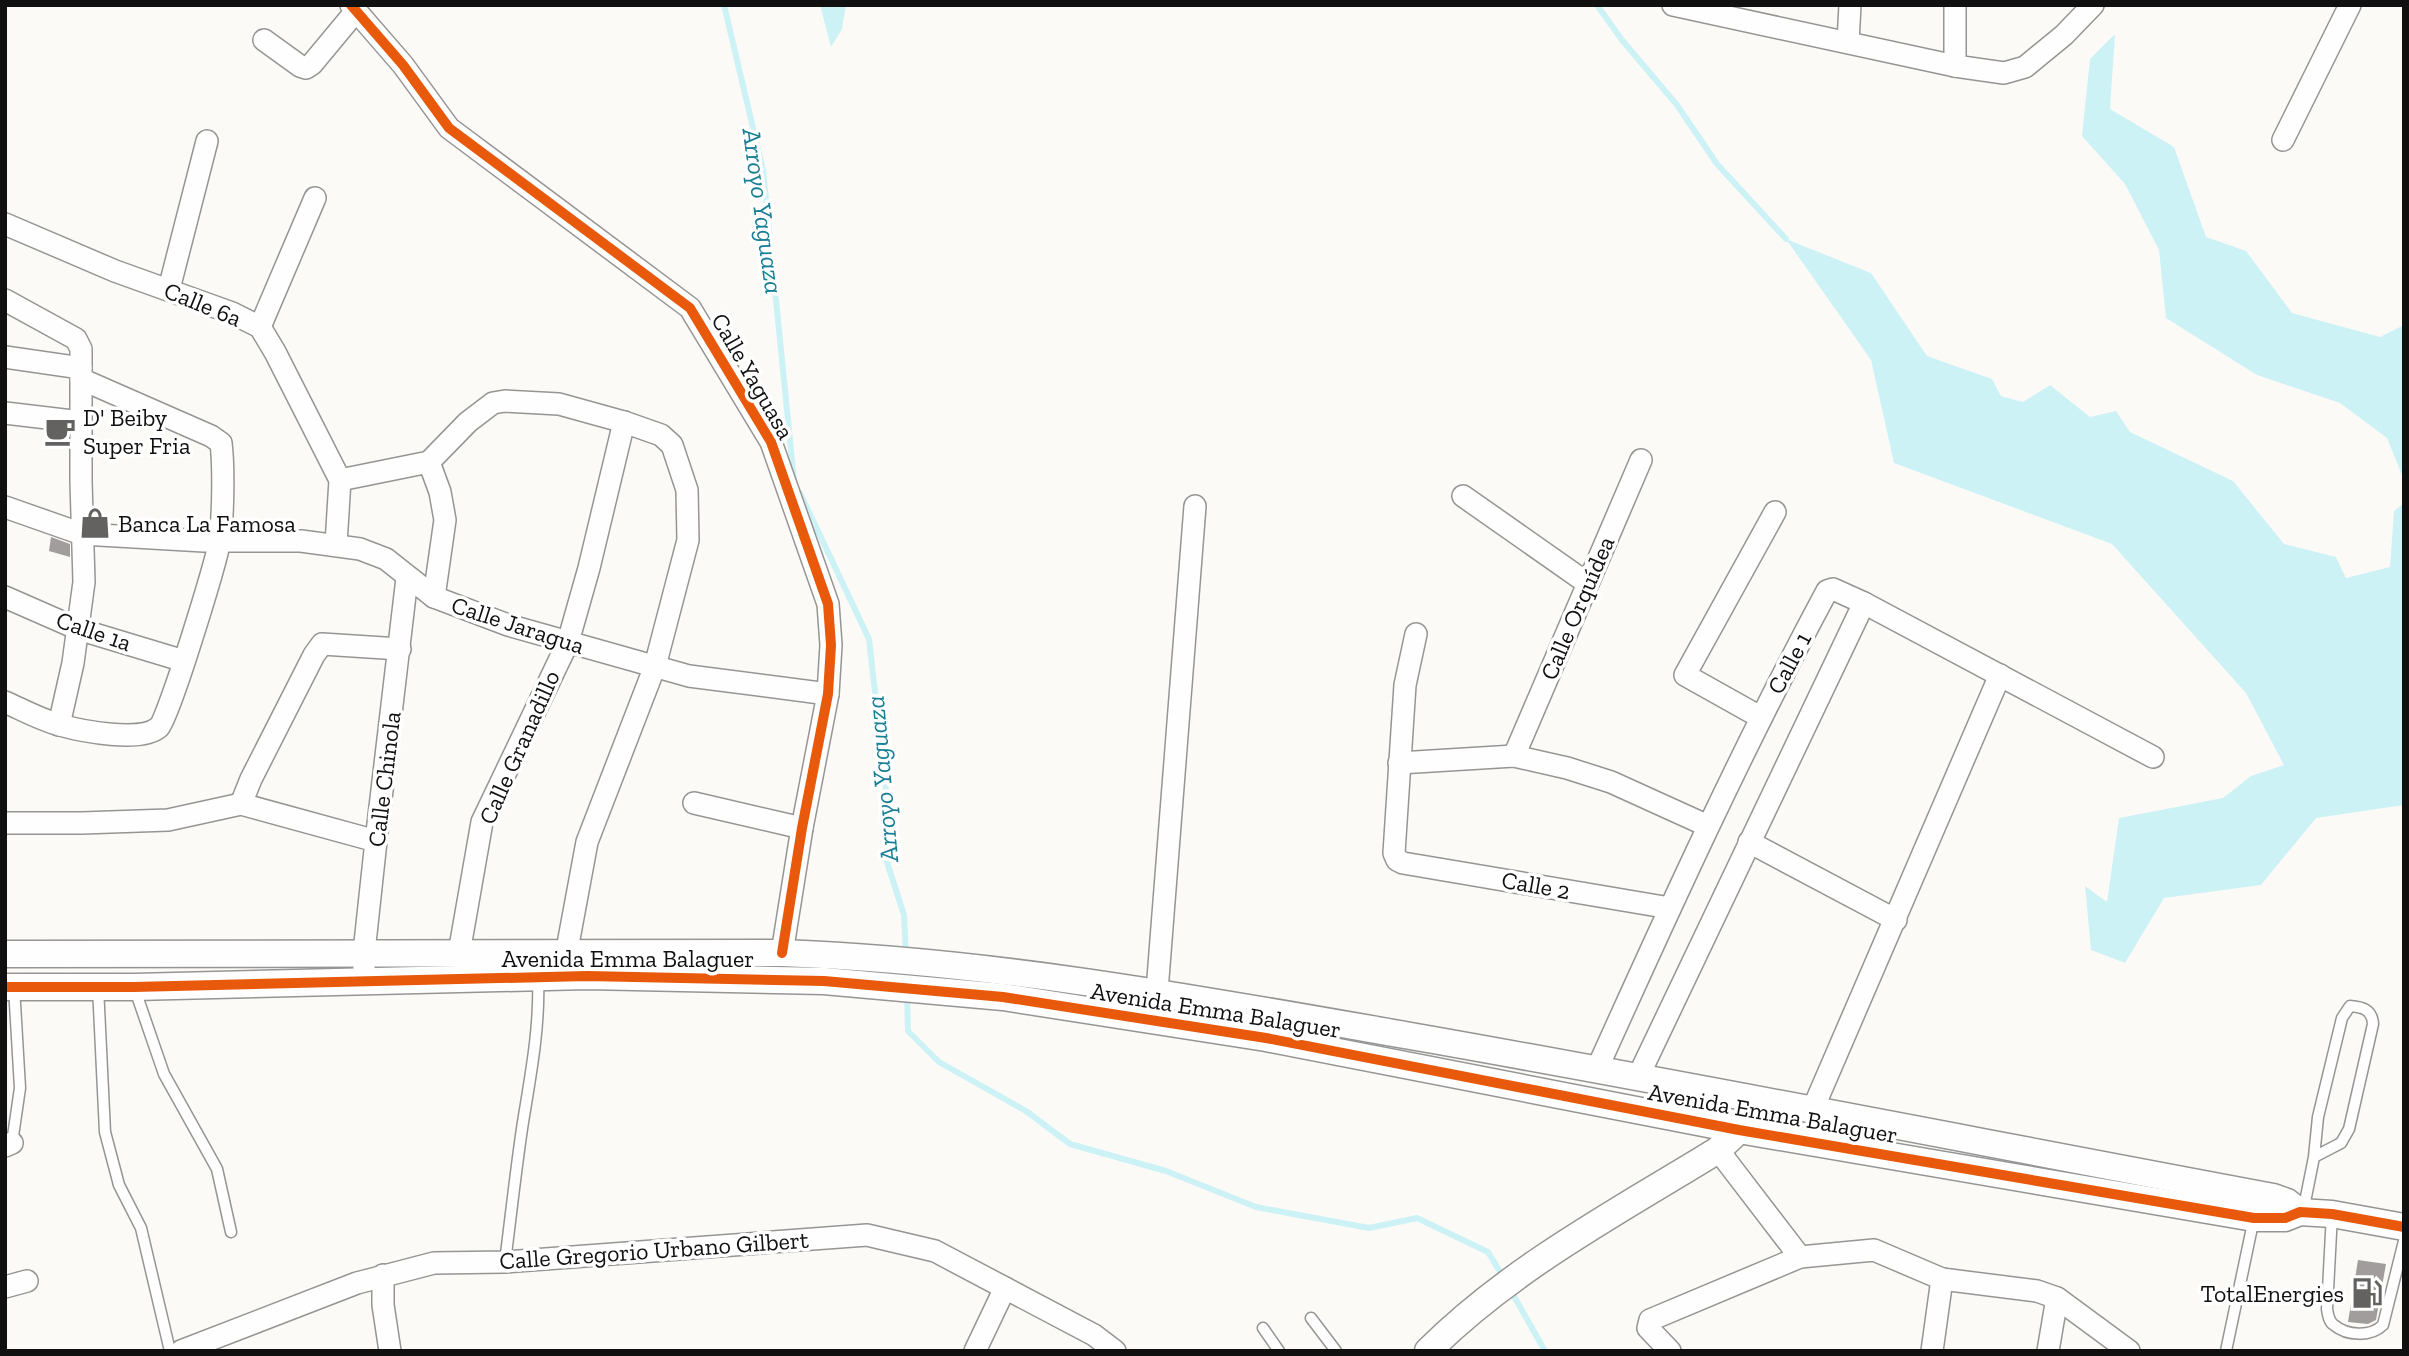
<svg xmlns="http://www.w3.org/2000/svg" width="2409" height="1356" font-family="'Zilla Slab',serif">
	<rect width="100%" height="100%" fill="#fcfaf7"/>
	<g fill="#cdf2f6">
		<polygon points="820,5 846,5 842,29 831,47"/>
		<polygon points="2115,34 2110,109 2174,147 2206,237 2246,251 2292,313 2380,337 2404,325 2404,480 2387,438 2340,403 2257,375 2166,318 2159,250 2125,184 2082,136 2090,59"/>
		<polygon points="1786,239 1871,273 1927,356 1992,379 2001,396 2023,402 2050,385 2090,417 2116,411 2130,432 2233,481 2284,544 2336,557 2346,578 2390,567 2394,511 2404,503 2404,805 2316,818 2261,885 2164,898 2125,963 2091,950 2085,886 2107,902 2119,818 2223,798 2251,776 2284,765 2246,693 2112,544 1894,463 1871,360"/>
	</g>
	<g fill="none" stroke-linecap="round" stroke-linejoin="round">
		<g stroke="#cdf2f6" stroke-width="6">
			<polyline points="724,5 763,170 794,480"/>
			<polyline points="1597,5 1622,40 1677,105 1717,164 1786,239"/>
			<polyline points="800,493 869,639 888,807 887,862 904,915 906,956"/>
			<polyline points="907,995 908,1031 939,1062 1026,1111 1070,1144 1166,1171 1256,1207 1369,1228 1417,1218 1488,1252 1505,1280"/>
			<polyline points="1510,1289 1545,1351"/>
		</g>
	</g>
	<g fill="#a09d9c">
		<polygon points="51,537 70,544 70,557 49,551"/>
		<polygon points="2358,1260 2386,1264 2376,1320 2368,1324 2348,1322"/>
	</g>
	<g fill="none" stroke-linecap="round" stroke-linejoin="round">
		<defs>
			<g id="service">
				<polyline points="98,987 105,1132 119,1185 141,1228 170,1351"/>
				<polyline points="134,987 164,1074 217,1169 231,1232"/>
				<polyline points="12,1143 20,1088 14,987"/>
				<path d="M 2303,1212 L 2314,1157 L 2318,1117 L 2342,1018 L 2350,1006 C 2362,1007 2372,1009 2373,1024 L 2349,1129 L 2341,1143 L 2314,1157"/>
				<path d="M 2332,1214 L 2327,1309 C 2328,1315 2329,1322 2334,1325 C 2347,1336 2371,1337 2383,1325 L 2404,1241"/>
				<path d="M 505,1262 C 511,1215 516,1168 523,1122 C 531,1073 540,1026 538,977"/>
				<polyline points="1311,1318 1336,1351"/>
				<polyline points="1263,1328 1279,1351"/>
				<polyline points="2226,1351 2254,1218"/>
			</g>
			<g id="minor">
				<polyline points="351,5 403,65 449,128 690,308 771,442 828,604 831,645 828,694 802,828 782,953"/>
				<polyline points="1673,5 1955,66 2004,73 2025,67 2064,35 2093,5"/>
				<polyline points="1955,5 1955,66"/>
				<polyline points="264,40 300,66 306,68 312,64 356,11"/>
				<polyline points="1848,42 1850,5"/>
				<polyline points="2283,140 2350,5"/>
				<polyline points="5,224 115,271 232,313 260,327 275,352 340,480 336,544"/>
				<polyline points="169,289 207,141"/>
				<polyline points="5,300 76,339 81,349 81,481 84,582 73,663 59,725"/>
				<polyline points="260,327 315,198"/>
				<polyline points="5,357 81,368"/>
				<polyline points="5,413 81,422"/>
				<polyline points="429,462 440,492 445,520 434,597"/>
				<polyline points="340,480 429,462 468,422 493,403 505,401 559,404 624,422 661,435 672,445 687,490 688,540 655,666 587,842 566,955"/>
				<polyline points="1463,496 1587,583"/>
				<polyline points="5,507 82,534 204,541 301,541 360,549 386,559 434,597 508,625 689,676 828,694"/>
				<polyline points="5,597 78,629 184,661"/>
				<polyline points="1416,634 1405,685 1394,853 1397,860 1403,863 1670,908"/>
				<path d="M 5,702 C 23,710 41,720 60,725 C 81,731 142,743 159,727 C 169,717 217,560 220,539 C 223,515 224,467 221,443 L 211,436 L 81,379"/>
				<polyline points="1760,717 1685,675 1775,512"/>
				<polyline points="1514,756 1641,460"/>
				<polyline points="1399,763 1514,756 1567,768 1611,782 1708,826"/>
				<polyline points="694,803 802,828"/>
				<polyline points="241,804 251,779 314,655 322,644 400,649"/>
				<polyline points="5,823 82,823 168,820 241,804 376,841"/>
				<polyline points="1749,842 1896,920"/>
				<polyline points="459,953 482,822 568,642 589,568 624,422"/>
				<polyline points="364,981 364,952 376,841 407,578"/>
				<polyline points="1157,991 1195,506"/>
				<path d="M 1597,1069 C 1670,907 1743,747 1827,591 L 1833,589 L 1864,603 L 2153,757"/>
				<polyline points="1638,1077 1864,603"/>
				<polyline points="1812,1111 2000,675"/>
				<polyline points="5,1146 12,1143"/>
				<polyline points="1718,1150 1800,1257 1874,1250 1942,1279 2037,1291 2057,1298 2129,1351"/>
				<polyline points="383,1275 383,1305 390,1351"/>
				<polyline points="5,1287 27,1281"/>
				<polyline points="181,1351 357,1283 434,1263 505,1262 867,1235 935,1251 1094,1335 1115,1351"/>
				<polyline points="975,1351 1005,1288"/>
				<polyline points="1670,1351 1648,1328 1650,1320 1800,1257"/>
				<polyline points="1932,1351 1942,1279"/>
				<polyline points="2048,1351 2057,1298"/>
			</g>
			<g id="tertiary">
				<path d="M 5,954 L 782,953 C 998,961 1210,1001 1422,1038 C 1706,1088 1989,1144 2273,1197 L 2287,1202 L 2300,1212"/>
				<polyline points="5,987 134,987 587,976 824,981 1003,997 1266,1038 1739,1130 2254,1218 2285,1218 2300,1212 2332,1214 2404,1227"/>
				<path d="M 1428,1351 C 1511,1268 1619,1211 1718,1150 L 1739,1130 L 1745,1120"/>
			</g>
		</defs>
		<use href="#service" stroke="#969594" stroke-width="13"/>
		<use href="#minor" stroke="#969594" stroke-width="24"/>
		<use href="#tertiary" stroke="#969594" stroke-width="29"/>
		<use href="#service" stroke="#fffefe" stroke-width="10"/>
		<use href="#minor" stroke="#fffefe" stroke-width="21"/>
		<use href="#tertiary" stroke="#fffefe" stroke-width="26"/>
		<defs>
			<g id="cycleway">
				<polyline points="351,5 403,65 449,128 690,308 771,442 828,604 831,645 828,694 802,828 782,953"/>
				<polyline points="5,987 134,987 587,976 824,981 1003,997 1266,1038 1739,1130 2254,1218 2285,1218 2300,1212 2332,1214 2404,1227"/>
			</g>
		</defs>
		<use href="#cycleway" stroke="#fff" stroke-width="15"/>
		<use href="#cycleway" stroke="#e8590c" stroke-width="10"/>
	</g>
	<defs>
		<symbol id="cafe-bare" viewBox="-9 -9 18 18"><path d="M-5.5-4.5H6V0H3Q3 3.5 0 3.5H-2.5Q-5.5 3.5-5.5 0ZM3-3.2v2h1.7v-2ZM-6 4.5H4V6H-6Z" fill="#636261" stroke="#fff" stroke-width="2.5" paint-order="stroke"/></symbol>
		<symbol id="shop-bare" viewBox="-9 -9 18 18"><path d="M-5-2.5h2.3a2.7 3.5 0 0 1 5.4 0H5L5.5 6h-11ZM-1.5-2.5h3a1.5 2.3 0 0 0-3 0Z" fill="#636261" stroke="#fff" stroke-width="2.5" paint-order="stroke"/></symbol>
		<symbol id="fuel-bare" viewBox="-9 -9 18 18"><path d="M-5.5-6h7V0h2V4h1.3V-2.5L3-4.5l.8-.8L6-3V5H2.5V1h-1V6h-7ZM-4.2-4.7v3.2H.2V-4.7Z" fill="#636261" stroke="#fff" stroke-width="2.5" paint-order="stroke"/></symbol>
	</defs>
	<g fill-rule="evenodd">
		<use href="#cafe-bare" x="38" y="409" width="44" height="44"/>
		<use href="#shop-bare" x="73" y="501" width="44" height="44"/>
		<use href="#fuel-bare" x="2345" y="1271" width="44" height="44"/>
	</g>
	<g text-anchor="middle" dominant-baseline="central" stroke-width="7" stroke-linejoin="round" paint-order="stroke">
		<g font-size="24" fill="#101010" stroke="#fff">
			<text transform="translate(203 304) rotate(22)">Calle 6a</text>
			<text transform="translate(753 376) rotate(60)">Calle Yaguasa</text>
			<text transform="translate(1577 608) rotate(-67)">Calle Orquídea</text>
			<text transform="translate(518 625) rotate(18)">Calle Jaragua</text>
			<text transform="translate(94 631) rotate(19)">Calle 1a</text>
			<text transform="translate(1789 663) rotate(-62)">Calle 1</text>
			<text transform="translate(519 747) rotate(-66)">Calle Granadillo</text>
			<text transform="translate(384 779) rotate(-83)">Calle Chinola</text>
			<text transform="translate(1536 885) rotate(10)">Calle 2</text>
			<text x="628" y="958">Avenida Emma Balaguer</text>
			<text transform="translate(1216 1010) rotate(9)">Avenida Emma Balaguer</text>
			<text transform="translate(1773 1113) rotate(10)">Avenida Emma Balaguer</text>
			<text transform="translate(654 1250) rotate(-4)">Calle Gregorio Urbano Gilbert</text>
		</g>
		<g font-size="24" fill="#101010" stroke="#fff" text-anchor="start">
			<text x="83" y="417">D' Beiby<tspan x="83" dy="28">Super Fria</tspan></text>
			<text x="118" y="523">Banca La Famosa</text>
			<text x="2344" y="1293" text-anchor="end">TotalEnergies</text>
		</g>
		<g font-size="26" font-style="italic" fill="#187f94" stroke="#fff">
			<text transform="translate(763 211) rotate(82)">Arroyo Yaguaza</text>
			<text transform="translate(882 779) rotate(-95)">Arroyo Yaguaza</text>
		</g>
	</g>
	<rect width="2409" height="1356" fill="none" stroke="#101010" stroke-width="14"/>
</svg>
